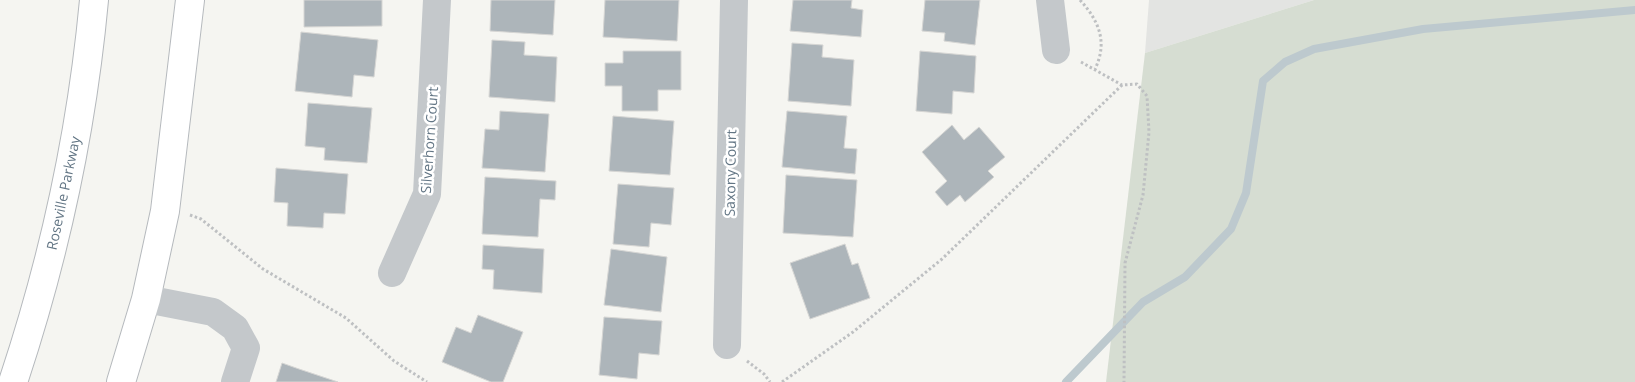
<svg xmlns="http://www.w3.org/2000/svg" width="1635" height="382" font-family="'Open Sans',sans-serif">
	<rect width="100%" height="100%" fill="#f5f5f1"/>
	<polygon fill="#e3e4e2" points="1149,0 1314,0 1145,53"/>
	<polygon fill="#d6ddd2" points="1314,0 1635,0 1635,382 1106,382 1145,53"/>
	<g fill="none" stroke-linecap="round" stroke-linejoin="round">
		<polyline stroke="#bdc9ce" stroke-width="8" points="1066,382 1143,302 1185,277 1231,229 1246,193 1263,81 1285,62 1314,49 1423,29 1635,10"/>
	</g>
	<g fill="#adb5ba" stroke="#d6d6d4">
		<polygon points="304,0 382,0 382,26 304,27"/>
		<polygon points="491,0 555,0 553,35 490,31"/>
		<polygon points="605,0 679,0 677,41 603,37"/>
		<polygon points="793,0 852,0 851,8 863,10 861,37 790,31"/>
		<polygon points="925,0 980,0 975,45 944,41 945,33 922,31"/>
		<polygon points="301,32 378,40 374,77 354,75 352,97 295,91"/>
		<polygon points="492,40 525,42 524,55 557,57 555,102 489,97"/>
		<polygon points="792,43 823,45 822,57 854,60 851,106 788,101"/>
		<polygon points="623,51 681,51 681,90 658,90 658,111 622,111 622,86 605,86 605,63 623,63"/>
		<polygon points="920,51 976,56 974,93 953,91 952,114 916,111"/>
		<polygon points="308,103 372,108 367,163 324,160 325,148 305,146"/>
		<polygon points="500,111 549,114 545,172 482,168 485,129 499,130"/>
		<polygon points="787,111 847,116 844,148 857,149 855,174 782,167"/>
		<polygon points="613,116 674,121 670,175 609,171"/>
		<polygon points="952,125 964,140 979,127 1005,157 988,171 994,177 965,202 960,195 947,206 935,192 947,181 922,152"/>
		<polygon points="276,168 348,174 345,214 324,213 323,228 287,226 288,203 274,202"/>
		<polygon points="786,175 857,180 853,237 783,233"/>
		<polygon points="485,177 556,181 555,200 540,199 538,237 482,234"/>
		<polygon points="618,184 674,188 671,225 651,223 649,247 613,244"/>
		<polygon points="845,244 852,265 858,263 870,298 810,319 790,263"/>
		<polygon points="483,245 544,249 542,293 493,289 494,270 482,269"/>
		<polygon points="611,249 667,257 661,312 604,305"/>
		<polygon points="478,315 523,332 503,382 491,382 442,362 456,327 471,333"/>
		<polygon points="604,317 662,321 659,355 639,353 637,379 599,375"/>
		<polygon points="282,363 299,369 338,382 276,382"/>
	</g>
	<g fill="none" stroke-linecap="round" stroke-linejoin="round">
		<defs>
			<g id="major">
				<path d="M 13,382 C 54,259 82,130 94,0"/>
				<polyline points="121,382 146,299 165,211 190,0"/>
			</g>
		</defs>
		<use href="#major" stroke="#b5b9bd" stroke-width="30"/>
		<g stroke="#bec0c2" stroke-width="3" stroke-dasharray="2.5 2.5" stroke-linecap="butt">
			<path d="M 1080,0 C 1099,21 1108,42 1095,69"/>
			<polyline points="1081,62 1122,85 1137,84 1147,96 1149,132 1143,195 1125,263 1124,382"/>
			<polyline points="190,215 201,219 263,269 346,318 394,361 427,382"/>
			<polyline points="747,361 764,374 770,382"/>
			<polyline points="782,382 853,332 942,259 1122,85"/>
		</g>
		<g stroke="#c4c8cb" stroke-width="28">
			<polyline points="1050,0 1056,50"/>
			<polyline points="392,273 427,194 437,0"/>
			<polyline points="146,299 213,312 235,328 246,348 235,382"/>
			<polyline points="727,345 734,0"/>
		</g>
		<use href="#major" stroke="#fff" stroke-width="28"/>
	</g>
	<g text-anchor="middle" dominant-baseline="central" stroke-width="5" stroke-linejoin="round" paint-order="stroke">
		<g font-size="14" fill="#627584" stroke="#fff">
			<text transform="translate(429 140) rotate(-86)">Silverhorn Court</text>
			<text transform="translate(730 173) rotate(-89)">Saxony Court</text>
			<text transform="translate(63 193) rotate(-78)">Roseville Parkway</text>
		</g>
	</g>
</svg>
